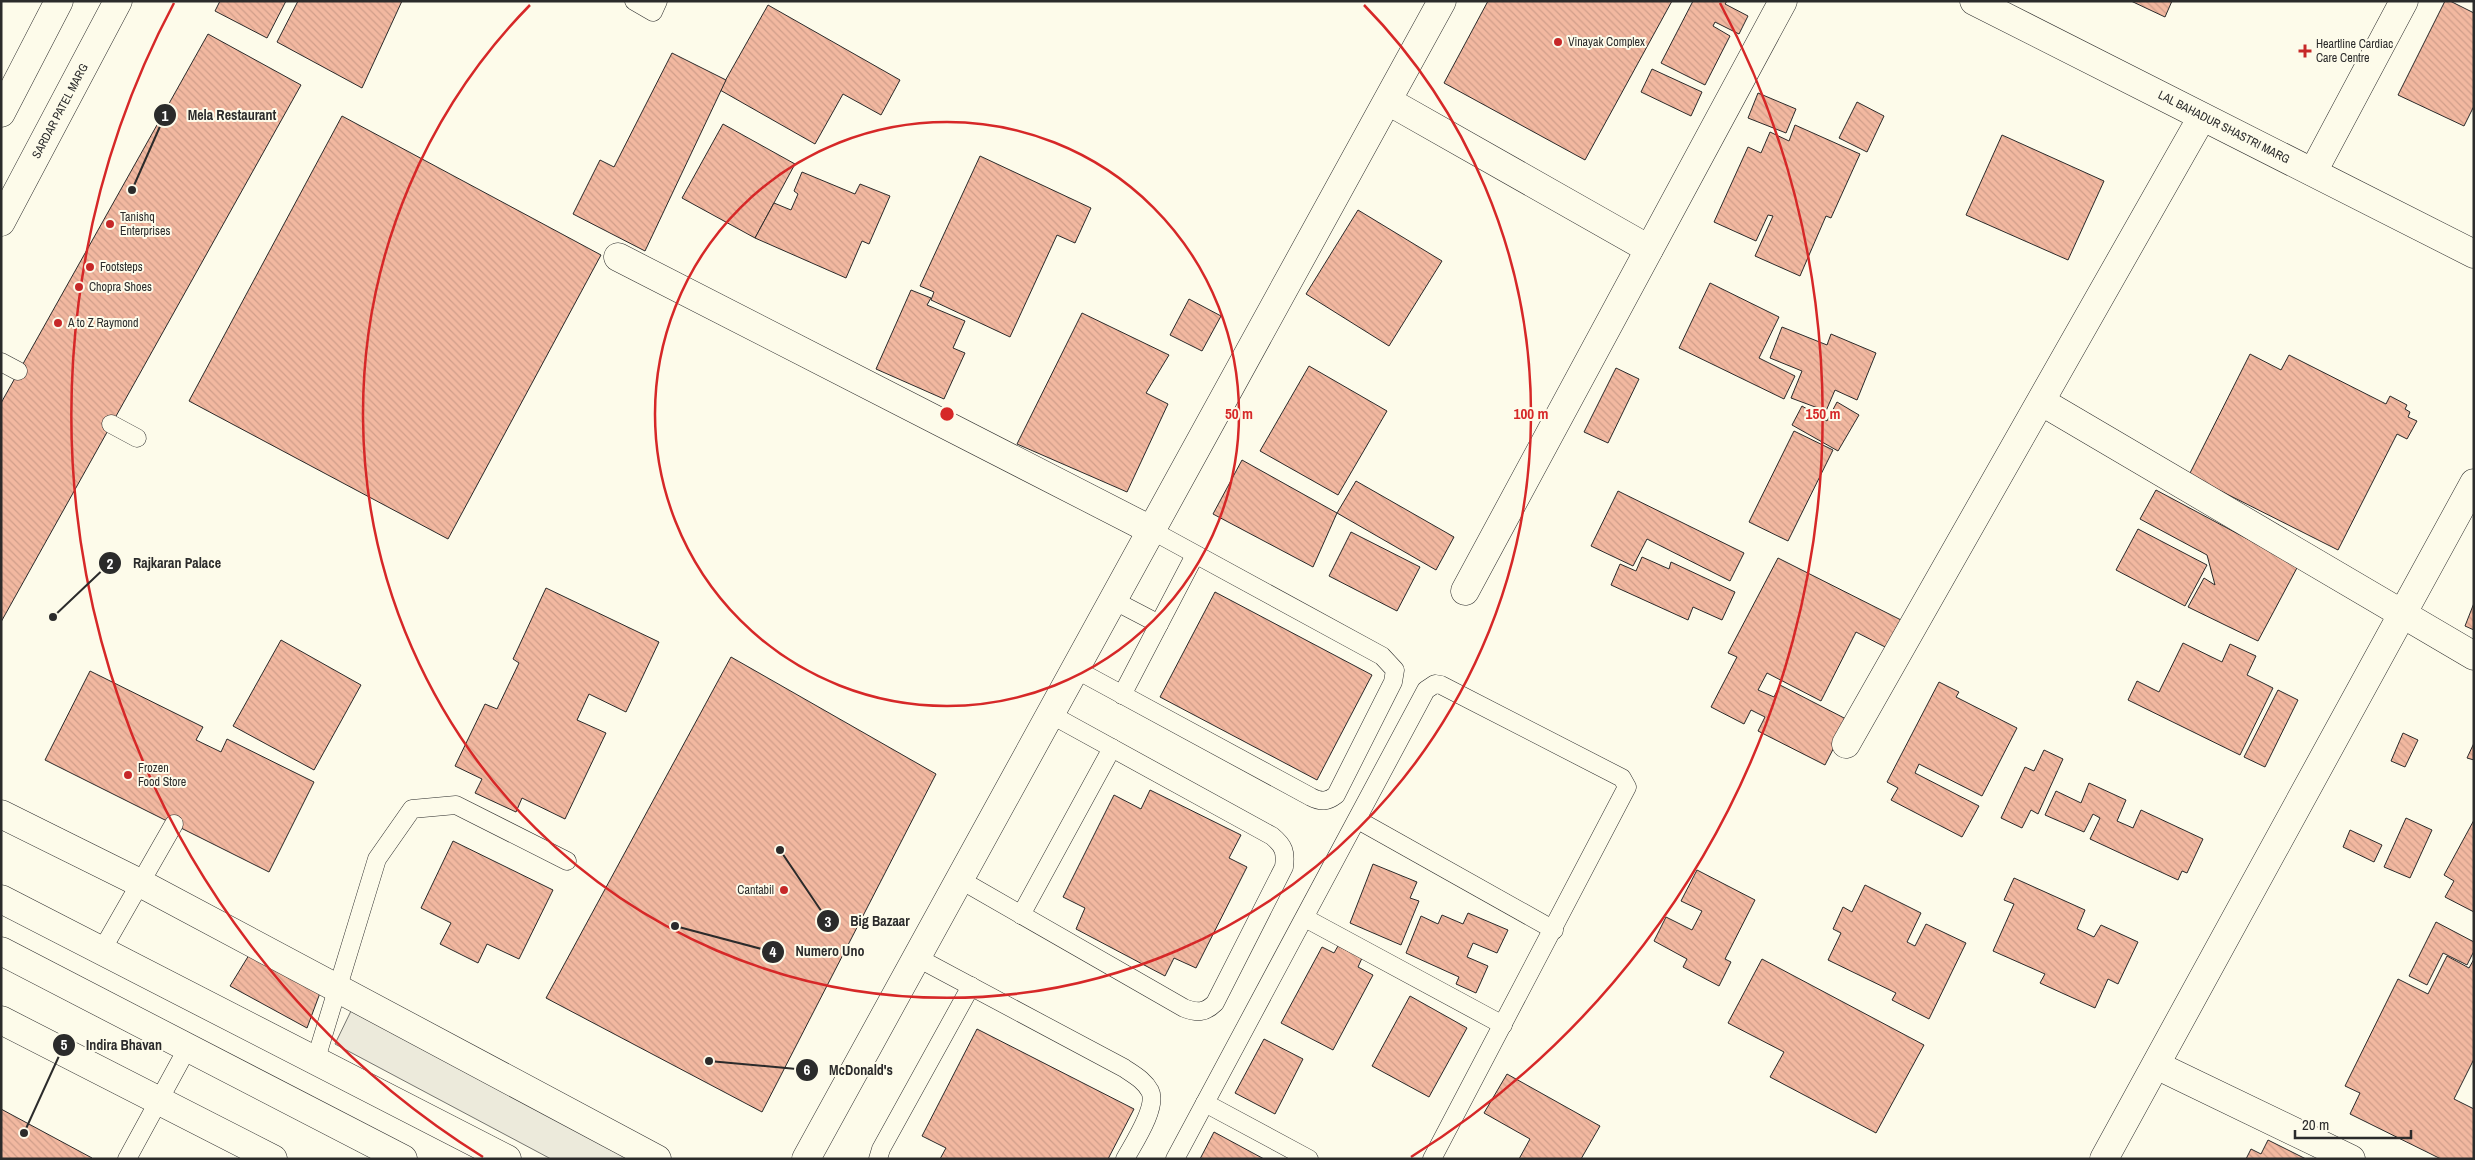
<svg xmlns="http://www.w3.org/2000/svg" width="2475" height="1160" font-family="'Archivo Narrow',sans-serif">
	<defs>
		<pattern id="building-back-hatch" width="6" height="6" patternUnits="userSpaceOnUse" patternTransform="scale(1.25)"><rect width="6" height="6" fill="#f2b8a0"/><path d="M-1 5l2 2M0 0l6 6M5-1l2 2" fill="none" stroke="#d09e8a"/></pattern>
	</defs>
	<rect width="100%" height="100%" fill="#fdfbea"/>
	<polygon fill="#eceadb" stroke="#74746e" points="351,1011 633,1159 551,1159 335,1044"/>
	<g fill="url(#building-back-hatch)" stroke="#2b2b2b">
		<polygon points="220,1 286,1 267,38 215,11"/>
		<polygon points="298,1 402,1 362,88 277,42"/>
		<polygon points="1488,1 1672,1 1585,160 1444,83"/>
		<polygon points="1693,1 1727,1 1725,4 1748,16 1739,34 1715,22 1713,26 1730,36 1705,85 1661,63"/>
		<polygon points="2131,1 2172,1 2165,17"/>
		<polygon points="2445,1 2450,1 2474,13 2474,106 2464,126 2398,95"/>
		<polygon points="768,5 900,80 881,115 843,94 815,144 720,90"/>
		<polygon points="208,34 301,85 1,622 1,403"/>
		<polygon points="672,53 726,80 645,251 573,214 600,160 614,167"/>
		<polygon points="1652,69 1702,92 1691,116 1641,92"/>
		<polygon points="1758,93 1796,109 1786,133 1748,118"/>
		<polygon points="1857,102 1884,116 1867,152 1839,138"/>
		<polygon points="342,116 601,255 448,539 189,401"/>
		<polygon points="723,124 795,164 755,238 682,198"/>
		<polygon points="1795,125 1860,154 1831,218 1826,216 1800,276 1755,256 1773,216 1768,215 1756,241 1714,222 1748,147 1761,153 1770,132 1789,141"/>
		<polygon points="2002,135 2104,181 2068,260 1966,215"/>
		<polygon points="980,156 1091,208 1075,243 1057,235 1010,337 931,300 934,292 920,286"/>
		<polygon points="802,172 855,194 860,184 890,196 869,244 862,241 846,278 755,238 774,203 791,210 798,194 794,191"/>
		<polygon points="1358,210 1442,261 1389,346 1306,294"/>
		<polygon points="1710,283 1779,317 1759,358 1795,376 1784,399 1679,348"/>
		<polygon points="911,290 931,298 927,305 965,321 953,348 965,353 944,399 876,369"/>
		<polygon points="1189,299 1221,316 1202,351 1170,335"/>
		<polygon points="1082,313 1169,355 1146,393 1168,404 1127,492 1017,444"/>
		<polygon points="1782,327 1827,345 1831,334 1876,353 1857,400 1835,390 1826,411 1791,398 1802,371 1770,358"/>
		<polygon points="2250,354 2281,370 2289,355 2386,404 2390,396 2407,405 2405,409 2410,412 2408,417 2417,421 2407,439 2397,434 2338,550 2189,475"/>
		<polygon points="1309,366 1387,411 1338,495 1260,451"/>
		<polygon points="1616,368 1639,379 1608,443 1584,432"/>
		<polygon points="1837,402 1859,415 1838,451 1792,425 1802,406 1827,421"/>
		<polygon points="1794,431 1833,450 1788,541 1749,522"/>
		<polygon points="1242,460 1337,513 1313,567 1213,514"/>
		<polygon points="1356,481 1454,537 1436,570 1337,513"/>
		<polygon points="2156,490 2298,566 2258,641 2188,607 2204,578 2215,585 2207,555 2140,519"/>
		<polygon points="1618,491 1744,553 1730,581 1647,539 1633,566 1591,546"/>
		<polygon points="2138,529 2207,565 2185,606 2116,570"/>
		<polygon points="1351,532 1420,567 1397,611 1329,576"/>
		<polygon points="1642,557 1669,569 1671,562 1735,592 1722,620 1693,607 1688,620 1611,585 1620,564 1636,571"/>
		<polygon points="1778,558 1901,620 1887,648 1856,632 1821,701 1767,673 1758,690 1774,697 1780,685 1848,720 1825,765 1758,731 1765,717 1751,710 1744,724 1711,707 1737,657 1728,653"/>
		<polygon points="546,588 659,642 626,712 589,694 577,720 606,733 565,819 522,798 516,812 475,793 482,779 455,766 485,704 497,709 519,663 513,659"/>
		<polygon points="1215,592 1372,675 1317,780 1160,697"/>
		<polygon points="2474,603 2474,630 2465,626"/>
		<polygon points="281,640 361,685 314,770 233,726"/>
		<polygon points="2183,643 2222,662 2230,644 2256,656 2247,675 2273,688 2240,755 2128,700 2137,681 2159,692"/>
		<polygon points="731,657 936,774 762,1112 546,998"/>
		<polygon points="90,671 203,727 196,740 221,752 227,739 314,782 269,872 45,760"/>
		<polygon points="1939,682 1959,692 1956,697 2017,728 1982,796 1919,764 1915,773 1979,806 1962,837 1891,800 1898,788 1887,782"/>
		<polygon points="2278,690 2298,700 2265,767 2244,757"/>
		<polygon points="2403,733 2418,740 2405,767 2391,761"/>
		<polygon points="2474,743 2474,760 2467,758"/>
		<polygon points="2044,750 2063,759 2038,814 2031,810 2022,828 2001,818 2025,767 2034,771"/>
		<polygon points="2089,783 2126,800 2117,821 2133,828 2141,810 2203,839 2187,873 2182,871 2178,880 2090,839 2100,818 2093,814 2084,832 2045,815 2056,791 2081,803"/>
		<polygon points="1150,790 1241,835 1229,858 1247,867 1196,968 1174,958 1165,976 1076,929 1085,908 1063,897 1114,795 1141,809"/>
		<polygon points="2406,818 2432,830 2410,878 2384,867"/>
		<polygon points="2474,820 2474,912 2445,897 2454,881 2444,875"/>
		<polygon points="2350,830 2382,845 2374,862 2343,847"/>
		<polygon points="453,841 553,890 519,959 487,944 478,963 440,944 451,923 421,908"/>
		<polygon points="1373,864 1417,882 1410,898 1419,901 1401,945 1350,923"/>
		<polygon points="1697,870 1755,900 1725,959 1731,962 1719,986 1683,967 1687,959 1654,941 1666,917 1692,930 1702,911 1681,901"/>
		<polygon points="2014,878 2085,910 2077,929 2094,937 2101,925 2138,942 2118,984 2108,979 2095,1008 2040,983 2045,974 1993,951 2014,904 2004,900"/>
		<polygon points="1865,885 1921,913 1907,942 1915,946 1926,924 1966,943 1929,1019 1892,1000 1896,993 1828,960 1841,933 1833,929 1843,907 1852,912"/>
		<polygon points="1468,913 1508,930 1497,953 1473,943 1467,957 1488,966 1476,993 1456,984 1459,977 1406,953 1421,916 1438,924 1442,915 1463,924"/>
		<polygon points="2436,922 2474,942 2474,951 2467,965 2443,953 2427,985 2409,976"/>
		<polygon points="1338,946 1362,958 1358,967 1373,975 1333,1050 1281,1023 1322,947 1334,953"/>
		<polygon points="249,955 320,993 307,1028 230,986"/>
		<polygon points="2447,956 2469,968 2474,959 2474,1059 2454,1099 2474,1109 2474,1159 2441,1159 2350,1114 2360,1093 2345,1086 2398,979 2428,994"/>
		<polygon points="1762,959 1924,1045 1876,1133 1770,1077 1784,1052 1728,1023"/>
		<polygon points="1410,996 1467,1028 1429,1097 1372,1066"/>
		<polygon points="977,1029 1134,1109 1108,1159 940,1159 946,1148 922,1136"/>
		<polygon points="1264,1039 1303,1059 1275,1114 1235,1093"/>
		<polygon points="1507,1074 1600,1126 1581,1159 1519,1159 1530,1139 1484,1113"/>
		<polygon points="1,1109 92,1158 91,1159 1,1159"/>
		<polygon points="1214,1132 1264,1159 1200,1159"/>
		<polygon points="2268,1140 2306,1159 2246,1159 2251,1149 2261,1154"/>
	</g>
	<g fill="none" stroke-linecap="round" stroke-linejoin="round">
		<defs>
			<g id="lane">
				<polyline points="634,1 653,12 658,1"/>
				<polyline points="1,362 18,371"/>
				<polyline points="111,424 137,438"/>
				<polyline points="1113,600 1159,624"/>
				<path d="M 1075,669 L 1311,797 C 1321,802 1327,802 1336,795 L 1393,682 L 1395,670 L 1382,656 L 1151,530"/>
				<polyline points="1122,695 1195,555"/>
				<polyline points="1358,820 1554,930"/>
				<path d="M 959,879 L 1184,1008 C 1197,1013 1205,1013 1215,1003 L 1284,867 C 1286,852 1284,846 1272,836 L 1050,714"/>
				<polyline points="1021,915 1112,748"/>
				<polyline points="1305,918 1503,1025"/>
				<polyline points="102,950 174,824"/>
				<path d="M 916,957 L 1124,1068 C 1134,1075 1144,1080 1150,1091 C 1158,1107 1133,1144 1125,1159"/>
				<polyline points="315,1062 377,859 412,809 456,805 567,861"/>
				<polyline points="1205,1103 1309,1159"/>
				<polyline points="127,1159 188,1047"/>
				<polyline points="878,1159 881,1149 971,986"/>
				<polyline points="1175,1159 1426,690 1435,684 1441,685 1622,778 1627,787 1432,1159"/>
			</g>
			<g id="street">
				<polyline points="1388,101 1649,249"/>
				<polyline points="2313,172 2404,1"/>
				<polyline points="618,257 1151,530"/>
				<polyline points="2042,402 2474,656"/>
				<polyline points="1465,591 1783,1"/>
				<polyline points="1846,744 2202,117"/>
				<polyline points="1,814 140,883 657,1159"/>
				<polyline points="1,1020 273,1159"/>
				<polyline points="2156,1065 2351,1159"/>
				<polyline points="806,1159 1442,1"/>
				<polyline points="2104,1159 2474,483"/>
			</g>
			<g id="secondary">
				<polyline points="1974,1 2474,254"/>
				<polyline points="1,113 59,1"/>
				<polyline points="1,222 118,1"/>
				<polyline points="1,899 507,1159"/>
				<polyline points="1,951 403,1159"/>
			</g>
		</defs>
		<use href="#lane" stroke="#2b2b2b" stroke-width="19"/>
		<use href="#street" stroke="#2b2b2b" stroke-width="29"/>
		<use href="#secondary" stroke="#2b2b2b" stroke-width="29"/>
		<use href="#lane" stroke="#fdfbea" stroke-width="18"/>
		<use href="#street" stroke="#fdfbea" stroke-width="28"/>
		<use href="#secondary" stroke="#fdfbea" stroke-width="28"/>
	</g>
	<g fill="none" stroke="#d62828" stroke-width="2.5">
		<circle cx="947" cy="414" r="292"/>
		<path d="M1364 5A584 584 0 1 1 530 5"/>
		<path d="M483 1157A876 876 0 0 1 174 3M1720 3A876 876 0 0 1 1411 1157"/>
	</g>
	<g fill="#c62828" stroke="#fdfbea" stroke-width="2">
		<circle cx="1558" cy="42" r="5"/>
		<path d="M2302.5 43.5h5v5h5v5h-5v5h-5v-5h-5v-5h5z"/>
		<circle cx="110" cy="224" r="5"/>
		<circle cx="90" cy="267" r="5"/>
		<circle cx="79" cy="287" r="5"/>
		<circle cx="58" cy="323" r="5"/>
		<circle cx="128" cy="775" r="5"/>
		<circle cx="784" cy="890" r="5"/>
	</g>
	<g text-anchor="middle" dominant-baseline="central" stroke-width="4" stroke-linejoin="round" paint-order="stroke">
		<g font-size="12" fill="#2b2b2b" stroke="#fdfbea" text-anchor="start">
			<text x="1568" y="42">Vinayak Complex</text>
			<text x="2316" y="44">Heartline Cardiac<tspan x="2316" dy="14">Care Centre</tspan></text>
			<text x="120" y="217">Tanishq<tspan x="120" dy="14">Enterprises</tspan></text>
			<text x="100" y="267">Footsteps</text>
			<text x="89" y="287">Chopra Shoes</text>
			<text x="68" y="323">A to Z Raymond</text>
			<text x="138" y="768">Frozen<tspan x="138" dy="14">Food Store</tspan></text>
			<text x="774" y="890" text-anchor="end">Cantabil</text>
		</g>
		<g font-size="12" fill="#2b2b2b" stroke="#fdfbea">
			<text transform="translate(60 111) rotate(-62)">SARDAR PATEL MARG</text>
			<text transform="translate(2224 127) rotate(27)">LAL BAHADUR SHASTRI MARG</text>
		</g>
	</g>
	<circle cx="947" cy="414" r="8" fill="#d62828" stroke="#fdfbea" stroke-width="2.5"/>
	<g font-size="15" text-anchor="middle" font-weight="bold" fill="#d62828" stroke="#fdfbea" stroke-width="4" stroke-linejoin="round" paint-order="stroke">
		<text x="1239" y="419">50 m</text>
		<text x="1531" y="419">100 m</text>
		<text x="1823" y="419">150 m</text>
	</g>
	<path fill="none" stroke="#2b2b2b" stroke-width="2" d="M132 190L165 115M53 617L110 563M780 850L828 921M675 926L773 952M24 1133L64 1045M709 1061L807 1070"/>
	<g fill="#2b2b2b" stroke="#fdfbea" stroke-width="2">
		<circle cx="132" cy="190" r="5"/>
		<circle cx="53" cy="617" r="5"/>
		<circle cx="780" cy="850" r="5"/>
		<circle cx="675" cy="926" r="5"/>
		<circle cx="24" cy="1133" r="5"/>
		<circle cx="709" cy="1061" r="5"/>
		<circle cx="165" cy="115" r="12"/>
		<circle cx="110" cy="563" r="12"/>
		<circle cx="828" cy="921" r="12"/>
		<circle cx="773" cy="952" r="12"/>
		<circle cx="64" cy="1045" r="12"/>
		<circle cx="807" cy="1070" r="12"/>
	</g>
	<g font-size="15" text-anchor="middle" font-weight="bold" fill="#fff">
		<text x="165" y="121">1</text>
		<text x="110" y="569">2</text>
		<text x="828" y="927">3</text>
		<text x="773" y="957">4</text>
		<text x="64" y="1050">5</text>
		<text x="807" y="1075">6</text>
	</g>
	<g font-size="14" text-anchor="middle" font-weight="bold" fill="#2b2b2b" stroke="#fdfbea" stroke-width="4" stroke-linejoin="round" paint-order="stroke">
		<text x="232" y="120">Mela Restaurant</text>
		<text x="177" y="568">Rajkaran Palace</text>
		<text x="880" y="926">Big Bazaar</text>
		<text x="830" y="956">Numero Uno</text>
		<text x="124" y="1050">Indira Bhavan</text>
		<text x="861" y="1075">McDonald's</text>
	</g>
	<rect width="2475" height="1160" fill="none" stroke="#2b2b2b" stroke-width="5"/>
	<path d="M2295 1130v8h116v-8" fill="none" stroke="#2b2b2b" stroke-width="2.5"/>
	<text x="2302" y="1130" font-size="15" fill="#2b2b2b" stroke="#fdfbea" stroke-width="4" paint-order="stroke">20 m</text>
</svg>
